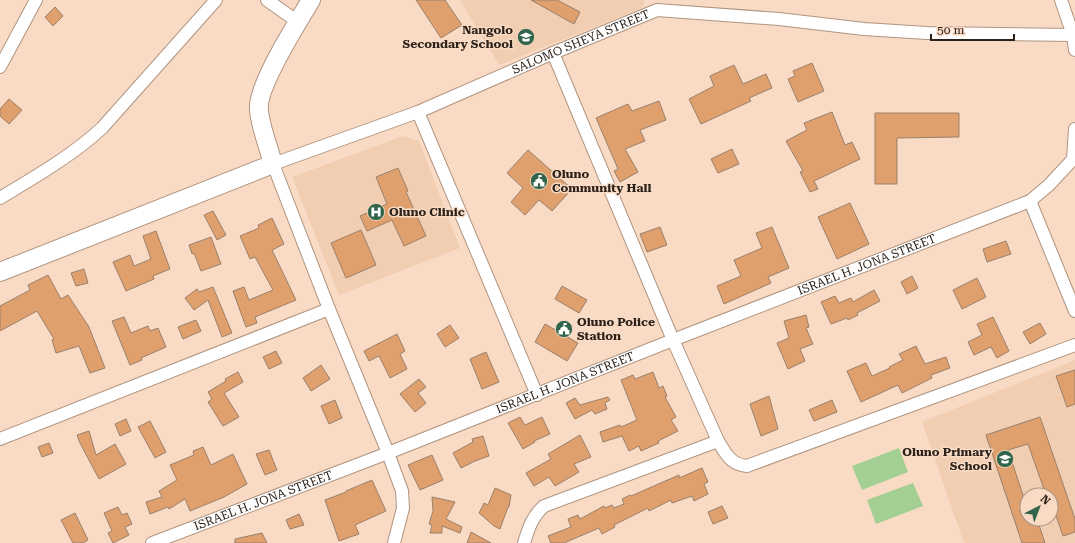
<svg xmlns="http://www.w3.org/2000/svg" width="1075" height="543" font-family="'Roboto Serif',serif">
	<rect width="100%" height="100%" fill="#f9dbc5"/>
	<g fill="#f1cdb2" fill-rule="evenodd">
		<polygon points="460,0 645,0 642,8 499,65"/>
		<polygon points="403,136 419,141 460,248 339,295 292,177"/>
		<path d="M 1075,360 L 1075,543 L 964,543 L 922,422 ZM 1027,495 L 1051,495 L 1051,519 L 1027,519 Z"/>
	</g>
	<g fill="#a3d092">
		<polygon points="899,448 908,472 862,490 852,466"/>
		<polygon points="913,483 923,506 876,524 867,500"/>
	</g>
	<g fill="#dfa06d" stroke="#9a806b">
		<polygon points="416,0 445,0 462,25 441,38"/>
		<polygon points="531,0 557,0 580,12 574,24"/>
		<polygon points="55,7 63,16 53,26 45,17"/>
		<polygon points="812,63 824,91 798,102 788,79 795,76 793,71"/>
		<polygon points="734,65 743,84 766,74 772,88 749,98 751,101 701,124 689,99 714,86 710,76"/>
		<polygon points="9,99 22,110 9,124 0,116 0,109"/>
		<polygon points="659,101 666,120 640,130 645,141 625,149 638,172 620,182 614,171 618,169 596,118 628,104 632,111"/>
		<polygon points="832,112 845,145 852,142 860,159 814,181 818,189 810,192 800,172 803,171 786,141 807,130 804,123"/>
		<polygon points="875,113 959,113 959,137 897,138 897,184 875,184"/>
		<polygon points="732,149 739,164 718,173 711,159"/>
		<polygon points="528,150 572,189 552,211 539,200 525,215 511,202 523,188 507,173"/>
		<polygon points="398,168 408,191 406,192 426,236 404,246 392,220 367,231 360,216 387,204 376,177"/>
		<polygon points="850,203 869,244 837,259 818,217"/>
		<polygon points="213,211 226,235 217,240 204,215"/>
		<polygon points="272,218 284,244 272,250 296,300 255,317 257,323 246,327 233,291 244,287 249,300 273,290 255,257 250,259 240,236 259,228 258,225"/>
		<polygon points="660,227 667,245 647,252 640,234"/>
		<polygon points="772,227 789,268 768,277 771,283 724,304 717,286 741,276 734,260 762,248 756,233"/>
		<polygon points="361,230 376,265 346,278 331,243"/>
		<polygon points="156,231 170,269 153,276 154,279 126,291 113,262 130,255 134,266 151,259 143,236"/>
		<polygon points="211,237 221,264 201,271 194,253 192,254 189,245"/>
		<polygon points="1006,241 1011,254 987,262 983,249"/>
		<polygon points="84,269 88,283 76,286 71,273"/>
		<polygon points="48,275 61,299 68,295 89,327 105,368 90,373 79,346 56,353 52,340 54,339 37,311 0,331 0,306 30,290 28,285"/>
		<polygon points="912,276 918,288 907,294 901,282"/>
		<polygon points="977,278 986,297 962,309 953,290"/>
		<polygon points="562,286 587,300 579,313 555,299"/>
		<polygon points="213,287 232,333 222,337 208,300 194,310 185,298 197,289 199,292"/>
		<polygon points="874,290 880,301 857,313 858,315 848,320 847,318 831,324 821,302 835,296 839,303 851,298 853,302"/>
		<polygon points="806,315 809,327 806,328 813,344 800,349 805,361 788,369 777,343 789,338 784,321"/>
		<polygon points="124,317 131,333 148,326 150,331 158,328 166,347 141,358 142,360 130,365 112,321"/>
		<polygon points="993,317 1009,351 997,358 991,347 974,355 968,342 982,335 977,324"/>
		<polygon points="196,320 201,331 183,339 178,327"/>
		<polygon points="1040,323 1046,334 1030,344 1023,332"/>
		<polygon points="545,324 578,343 567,361 535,342"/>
		<polygon points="450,325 459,338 445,347 437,334"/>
		<polygon points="397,334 405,351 400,354 407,369 390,378 379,356 369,361 364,351"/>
		<polygon points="916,346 925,364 946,357 950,368 931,375 932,378 902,393 898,385 861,402 847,371 866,363 872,376 890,368 889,367 903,360 899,354"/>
		<polygon points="276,351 282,363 269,369 263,357"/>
		<polygon points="486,352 499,382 482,389 470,359"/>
		<polygon points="321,365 330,379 311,391 303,378"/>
		<polygon points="1075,370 1075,404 1067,407 1056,376"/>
		<polygon points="238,372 243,382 224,393 239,417 223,426 208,402 212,399 208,392 226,381 225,379"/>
		<polygon points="653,372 659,388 663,386 667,396 665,397 676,417 671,420 678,431 658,441 659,443 641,451 639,446 629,451 622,436 603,442 600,432 620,425 621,427 637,420 621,380 633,375 635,379"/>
		<polygon points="419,379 426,387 418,393 426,403 415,412 400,394"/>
		<polygon points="769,396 778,429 761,436 750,404"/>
		<polygon points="608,397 610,400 605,403 607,409 595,414 592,410 575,419 566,403 575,398 580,405"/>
		<polygon points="335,400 342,418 329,424 321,406"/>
		<polygon points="832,400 837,412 814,421 809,410"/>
		<polygon points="520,417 525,425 542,417 550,434 534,441 535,442 523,449 508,423"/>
		<polygon points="1040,417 1075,519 1075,532 1063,536 1051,501 1051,495 1049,495 1048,491 1045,492 1028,444 1008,450 1027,507 1027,519 1037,519 1045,543 1022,543 986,435"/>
		<polygon points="126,419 131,431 120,436 115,424"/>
		<polygon points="150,421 166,452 155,458 138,427"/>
		<polygon points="89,431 96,455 115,444 126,464 99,479 80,443 77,435"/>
		<polygon points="580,435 591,457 574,464 579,472 555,486 549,477 534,486 526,473 551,459 548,454"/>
		<polygon points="483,436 489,456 475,461 461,468 453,453 473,442 472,439"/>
		<polygon points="49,443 53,453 42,457 38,447"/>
		<polygon points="203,447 211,465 233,454 247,484 224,497 190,511 185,499 169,509 168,507 150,514 146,502 162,497 159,491 177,480 170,465 194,455 193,451"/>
		<polygon points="269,450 277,470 265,475 256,454"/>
		<polygon points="432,455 443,480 420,490 408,465"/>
		<polygon points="702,468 708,482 704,484 708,494 694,501 692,496 672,503 671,500 649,511 648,508 614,525 615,527 602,534 599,528 564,543 551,543 548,536 571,527 568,519 578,515 580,519 604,506 605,508 612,505 614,508 624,504 622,499 630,495 631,496 679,475 679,478"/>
		<polygon points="372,480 386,511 355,525 359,534 339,541 325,500 346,492 346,491"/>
		<polygon points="495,488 511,495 509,507 508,507 500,529 494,526 479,513 484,503 488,505"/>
		<polygon points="432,497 455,502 446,519 462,527 460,533 442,526 442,533 430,533 432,525 429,524 433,511"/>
		<polygon points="722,506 728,518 713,524 708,512"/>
		<polygon points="118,507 122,515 127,513 132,524 125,527 129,535 113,543 108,533 112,531 104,513"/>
		<polygon points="75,513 88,540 83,543 73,543 61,520"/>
		<polygon points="299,514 304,525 290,529 286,520"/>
		<polygon points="471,532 491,543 467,543"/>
		<polygon points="262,533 267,543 235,543 235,539"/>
	</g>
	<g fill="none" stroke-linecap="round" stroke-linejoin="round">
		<defs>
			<g id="street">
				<polyline points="267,0 298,22"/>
				<polyline points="1061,0 1073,35 1075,50"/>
				<polyline points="0,67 36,0"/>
				<polyline points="418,112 537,395"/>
				<polyline points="1073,160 1075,129"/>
				<path d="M 0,198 C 35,177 73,155 102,128 L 216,0"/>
				<polyline points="1030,201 1075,311"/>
				<polyline points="0,439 329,309"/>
				<path d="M 718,441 C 726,454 730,464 747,466 L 1075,345"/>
				<path id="s1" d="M 152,543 L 388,453 L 673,340 L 1030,201 L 1049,185 L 1075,157"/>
				<path id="s2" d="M 394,543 L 403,508 L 402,491 L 388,453 L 329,309 L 273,164 L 418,112 L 553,53 L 657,10 L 779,19 L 864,29 L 927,33 L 1073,35"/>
				<path d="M 524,543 C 529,527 532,517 544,506 L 718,441 L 673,340 L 553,53"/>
			</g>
			<path id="secondary" d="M 0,272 L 273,164 C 269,148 260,126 259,110 C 256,87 298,22 311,0"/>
		</defs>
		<use href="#street" stroke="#af947f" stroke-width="14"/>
		<use href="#secondary" stroke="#af947f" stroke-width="20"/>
		<use href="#street" stroke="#fff" stroke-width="12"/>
		<use href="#secondary" stroke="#fff" stroke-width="18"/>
	</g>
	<defs>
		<symbol id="school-disc" viewBox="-11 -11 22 22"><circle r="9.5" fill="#30654b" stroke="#f9dbc5"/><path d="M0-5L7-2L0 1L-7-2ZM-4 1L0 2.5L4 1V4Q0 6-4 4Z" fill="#fff"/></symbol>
		<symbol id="civic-disc" viewBox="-11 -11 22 22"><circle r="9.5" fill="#30654b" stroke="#f9dbc5"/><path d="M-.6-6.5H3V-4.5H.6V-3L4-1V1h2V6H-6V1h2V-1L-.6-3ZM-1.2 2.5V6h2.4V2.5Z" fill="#fff"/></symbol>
		<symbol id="hospital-disc" viewBox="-11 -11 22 22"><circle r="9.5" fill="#30654b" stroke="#f9dbc5"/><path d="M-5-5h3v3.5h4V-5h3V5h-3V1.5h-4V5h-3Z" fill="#fff"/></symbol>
	</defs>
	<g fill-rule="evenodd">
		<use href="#school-disc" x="516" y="27" width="20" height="20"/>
		<use href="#civic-disc" x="529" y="171" width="20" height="20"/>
		<use href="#hospital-disc" x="366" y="202" width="20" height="20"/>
		<use href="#civic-disc" x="554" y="319" width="20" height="20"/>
		<use href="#school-disc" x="995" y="449" width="20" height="20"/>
	</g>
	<g text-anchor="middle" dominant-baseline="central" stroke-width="3" stroke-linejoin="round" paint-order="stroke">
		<g font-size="12" font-weight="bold" fill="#2d221a" stroke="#f9dbc5" text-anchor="start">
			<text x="513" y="30" text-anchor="end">Nangolo<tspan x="513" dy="14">Secondary School</tspan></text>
			<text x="552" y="174">Oluno<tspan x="552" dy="14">Community Hall</tspan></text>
			<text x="389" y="212">Oluno Clinic</text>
			<text x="577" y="322">Oluno Police<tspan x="577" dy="14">Station</tspan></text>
			<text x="992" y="452" text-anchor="end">Oluno Primary<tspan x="992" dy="14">School</tspan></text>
		</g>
		<g font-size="12" fill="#2d221a" stroke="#f9dbc5">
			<text stroke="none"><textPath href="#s2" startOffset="736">SALOMO SHEYA STREET</textPath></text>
			<text stroke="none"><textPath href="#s1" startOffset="767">ISRAEL H. JONA STREET</textPath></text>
			<text stroke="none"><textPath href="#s1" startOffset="443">ISRAEL H. JONA STREET</textPath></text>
			<text stroke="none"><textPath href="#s1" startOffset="119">ISRAEL H. JONA STREET</textPath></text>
		</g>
	</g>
	<g transform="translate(1039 507) rotate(42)"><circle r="19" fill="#f9dbc5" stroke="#a79181"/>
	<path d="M0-3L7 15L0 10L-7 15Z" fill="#30654b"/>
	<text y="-6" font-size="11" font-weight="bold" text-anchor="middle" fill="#2d221a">N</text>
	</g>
	<path d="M931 34v6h83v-6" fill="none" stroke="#2d221a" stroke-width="2"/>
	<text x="937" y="34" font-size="12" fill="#2d221a" stroke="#f9dbc5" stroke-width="3" paint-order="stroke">50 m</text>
</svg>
